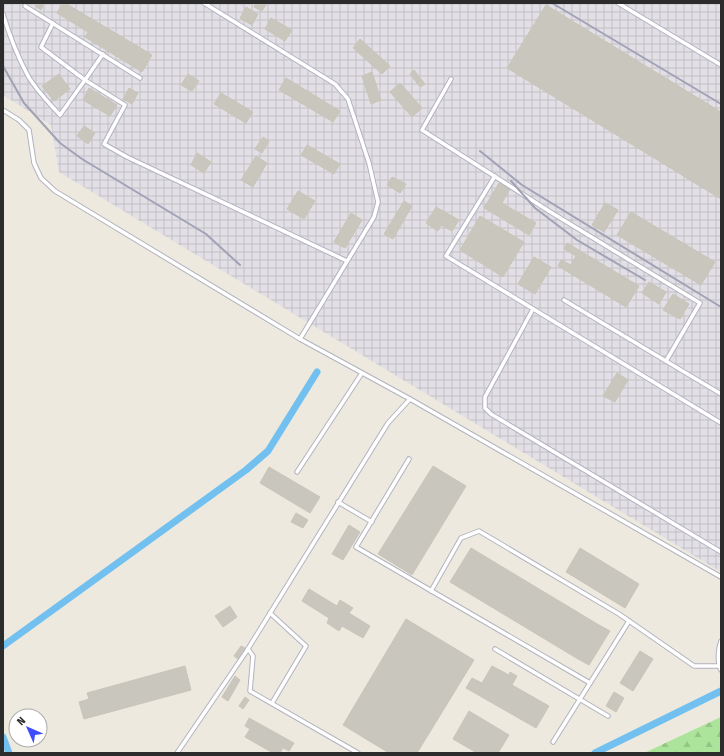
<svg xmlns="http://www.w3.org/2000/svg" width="724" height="756" font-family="'Fira Sans Condensed',sans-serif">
	<defs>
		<pattern id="industrial-grid" width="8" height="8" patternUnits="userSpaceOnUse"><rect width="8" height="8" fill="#e2dfe6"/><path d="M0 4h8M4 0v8" fill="none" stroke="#c2c0c5"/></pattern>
		<pattern id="forest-firs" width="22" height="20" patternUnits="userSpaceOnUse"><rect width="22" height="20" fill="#ace49b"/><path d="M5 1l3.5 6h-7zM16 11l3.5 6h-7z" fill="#94c486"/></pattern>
	</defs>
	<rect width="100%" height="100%" fill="#eee9de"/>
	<polygon fill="url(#industrial-grid)" points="3,3 721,3 721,572 59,172 51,125 3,95"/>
	<polygon fill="url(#forest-firs)" points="721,717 721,753 644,753"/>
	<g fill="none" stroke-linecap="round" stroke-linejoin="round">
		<g stroke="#71c0f0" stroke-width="7">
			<polyline points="3,646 246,470 268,451 317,372"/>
			<polyline points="3,737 9,753"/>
			<polyline points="595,753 721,691"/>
		</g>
	</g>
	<g fill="#c9c6be" stroke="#c9c5b8">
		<polygon points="37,3 43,5 41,10 35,6"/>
		<polygon points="63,3 65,3 144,50 134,67 85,37 88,32 57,13"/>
		<polygon points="256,3 267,3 262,11 254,7"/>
		<polygon points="546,5 721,112 721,199 507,68"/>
		<polygon points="246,7 258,14 252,25 240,18"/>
		<polygon points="271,18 292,30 285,41 265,29"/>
		<polygon points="360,39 390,66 382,74 353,48"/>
		<polygon points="144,50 152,55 142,72 134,67"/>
		<polygon points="414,70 425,84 420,87 410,74"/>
		<polygon points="372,72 381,100 371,104 362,76"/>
		<polygon points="59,74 70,89 54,101 42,86"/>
		<polygon points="188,74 199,81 192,91 181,85"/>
		<polygon points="286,78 340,111 333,122 279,90"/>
		<polygon points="400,83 422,108 412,117 390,92"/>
		<polygon points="89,88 117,105 110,116 83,100"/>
		<polygon points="129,88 138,93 132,104 123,99"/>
		<polygon points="221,93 253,112 246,123 214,104"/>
		<polygon points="84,126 95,133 88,144 77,136"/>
		<polygon points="263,137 269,141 262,153 255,149"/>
		<polygon points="307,145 340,164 334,174 301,155"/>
		<polygon points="197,153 211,162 204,173 191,165"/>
		<polygon points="256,156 267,163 253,187 241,180"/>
		<polygon points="392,177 406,184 400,193 387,185"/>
		<polygon points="499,183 510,189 502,203 536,223 529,235 484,208"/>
		<polygon points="298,191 315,201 304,219 287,209"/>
		<polygon points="404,201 412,206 393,239 384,234"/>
		<polygon points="605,203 618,210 604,232 592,225"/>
		<polygon points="436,207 459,220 452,231 441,225 438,231 426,223"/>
		<polygon points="631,212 715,262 701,285 617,235"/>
		<polygon points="351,213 362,220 345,248 334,242"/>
		<polygon points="480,216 524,242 503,277 460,250"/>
		<polygon points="567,243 639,286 626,307 558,266 561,260 571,265 576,256 564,249"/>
		<polygon points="534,257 551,267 535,294 518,284"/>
		<polygon points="649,282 666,292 659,304 642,293"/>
		<polygon points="673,294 689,304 680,319 663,310"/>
		<polygon points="617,373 628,380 615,402 603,396"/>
		<polygon points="433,466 466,486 412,575 378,554"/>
		<polygon points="269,467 320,497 310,513 260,483"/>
		<polygon points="296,513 308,520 303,528 291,522"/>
		<polygon points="349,525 360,532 343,560 332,554"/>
		<polygon points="471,548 599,625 578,659 450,582"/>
		<polygon points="580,548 639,584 625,608 566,572"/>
		<polygon points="309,589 337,606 340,600 353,608 349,613 370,626 363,638 342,626 339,631 327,623 329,618 302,601"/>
		<polygon points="230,606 237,617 223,627 215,616"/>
		<polygon points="406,619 474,660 417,753 389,753 343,725"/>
		<polygon points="599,625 610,631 589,665 578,659"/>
		<polygon points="241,646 245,648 238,659 234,656"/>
		<polygon points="640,651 653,659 633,691 620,683"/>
		<polygon points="185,666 191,690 84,719 79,702 89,699 87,693"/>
		<polygon points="492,666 509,675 510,672 517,676 512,685 549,706 536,728 466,688 472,678 482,683"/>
		<polygon points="235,676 240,680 228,701 222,697"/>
		<polygon points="614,692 624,698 616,712 606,706"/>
		<polygon points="245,697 249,700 243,709 239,706"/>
		<polygon points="469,711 509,735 498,753 477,753 453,739"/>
		<polygon points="249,718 294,743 289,751 283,748 280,753 273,753 245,737 250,729 245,726"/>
	</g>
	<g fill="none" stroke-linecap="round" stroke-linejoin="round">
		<defs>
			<g id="lane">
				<polyline points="204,3 335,84 348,99 369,163 378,202 374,217 300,339"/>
				<polyline points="618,3 721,65"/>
				<polyline points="25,6 140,78"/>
				<path d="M 3,14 C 9,34 17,55 27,74 C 35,89 48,102 60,115 L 85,80 L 125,105 L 104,144 L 127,157 L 347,261"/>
				<polyline points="53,23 41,47 85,80 103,54"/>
				<polyline points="451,79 422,130 552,213 700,303 666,361"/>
				<polyline points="3,110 19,120 29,130 34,163 41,178 55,191 300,339 410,399 721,577"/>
				<polyline points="495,176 446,256 721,423"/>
				<polyline points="564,300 721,394"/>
				<polyline points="533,309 485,397 485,408 491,414 721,552"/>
				<polyline points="409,459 356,547 590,683"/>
				<polyline points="297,472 362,373"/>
				<polyline points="338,502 372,522"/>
				<polyline points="431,591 461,538 479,531 619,614 694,666 719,666"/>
				<polyline points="270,613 306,646 272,703"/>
				<path d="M 721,641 C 718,649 717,662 721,670"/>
				<polyline points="248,649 253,656 250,691 358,753"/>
				<polyline points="495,649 608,716"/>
				<polyline points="553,742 629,621"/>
				<polyline points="177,753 246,652 388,423 410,399"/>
			</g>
		</defs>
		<use href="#lane" stroke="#b2b3c0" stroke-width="5.5"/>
		<use href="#lane" stroke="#fff" stroke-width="3.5"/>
		<g stroke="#a1a2b6" stroke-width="2">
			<polyline points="552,3 721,104"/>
			<polyline points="3,66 24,103 60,143 82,159 206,234 240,265"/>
			<polyline points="480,151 522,185 721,307"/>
			<polyline points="511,181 535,208 577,240 645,280"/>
		</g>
	</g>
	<rect width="724" height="756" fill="none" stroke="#2c2c2c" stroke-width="8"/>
	<g transform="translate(28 728) rotate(315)"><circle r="19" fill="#ffffff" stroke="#ababab"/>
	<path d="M0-3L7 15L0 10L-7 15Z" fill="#3e4cfb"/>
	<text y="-6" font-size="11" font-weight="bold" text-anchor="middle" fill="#2c2c2c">N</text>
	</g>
</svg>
